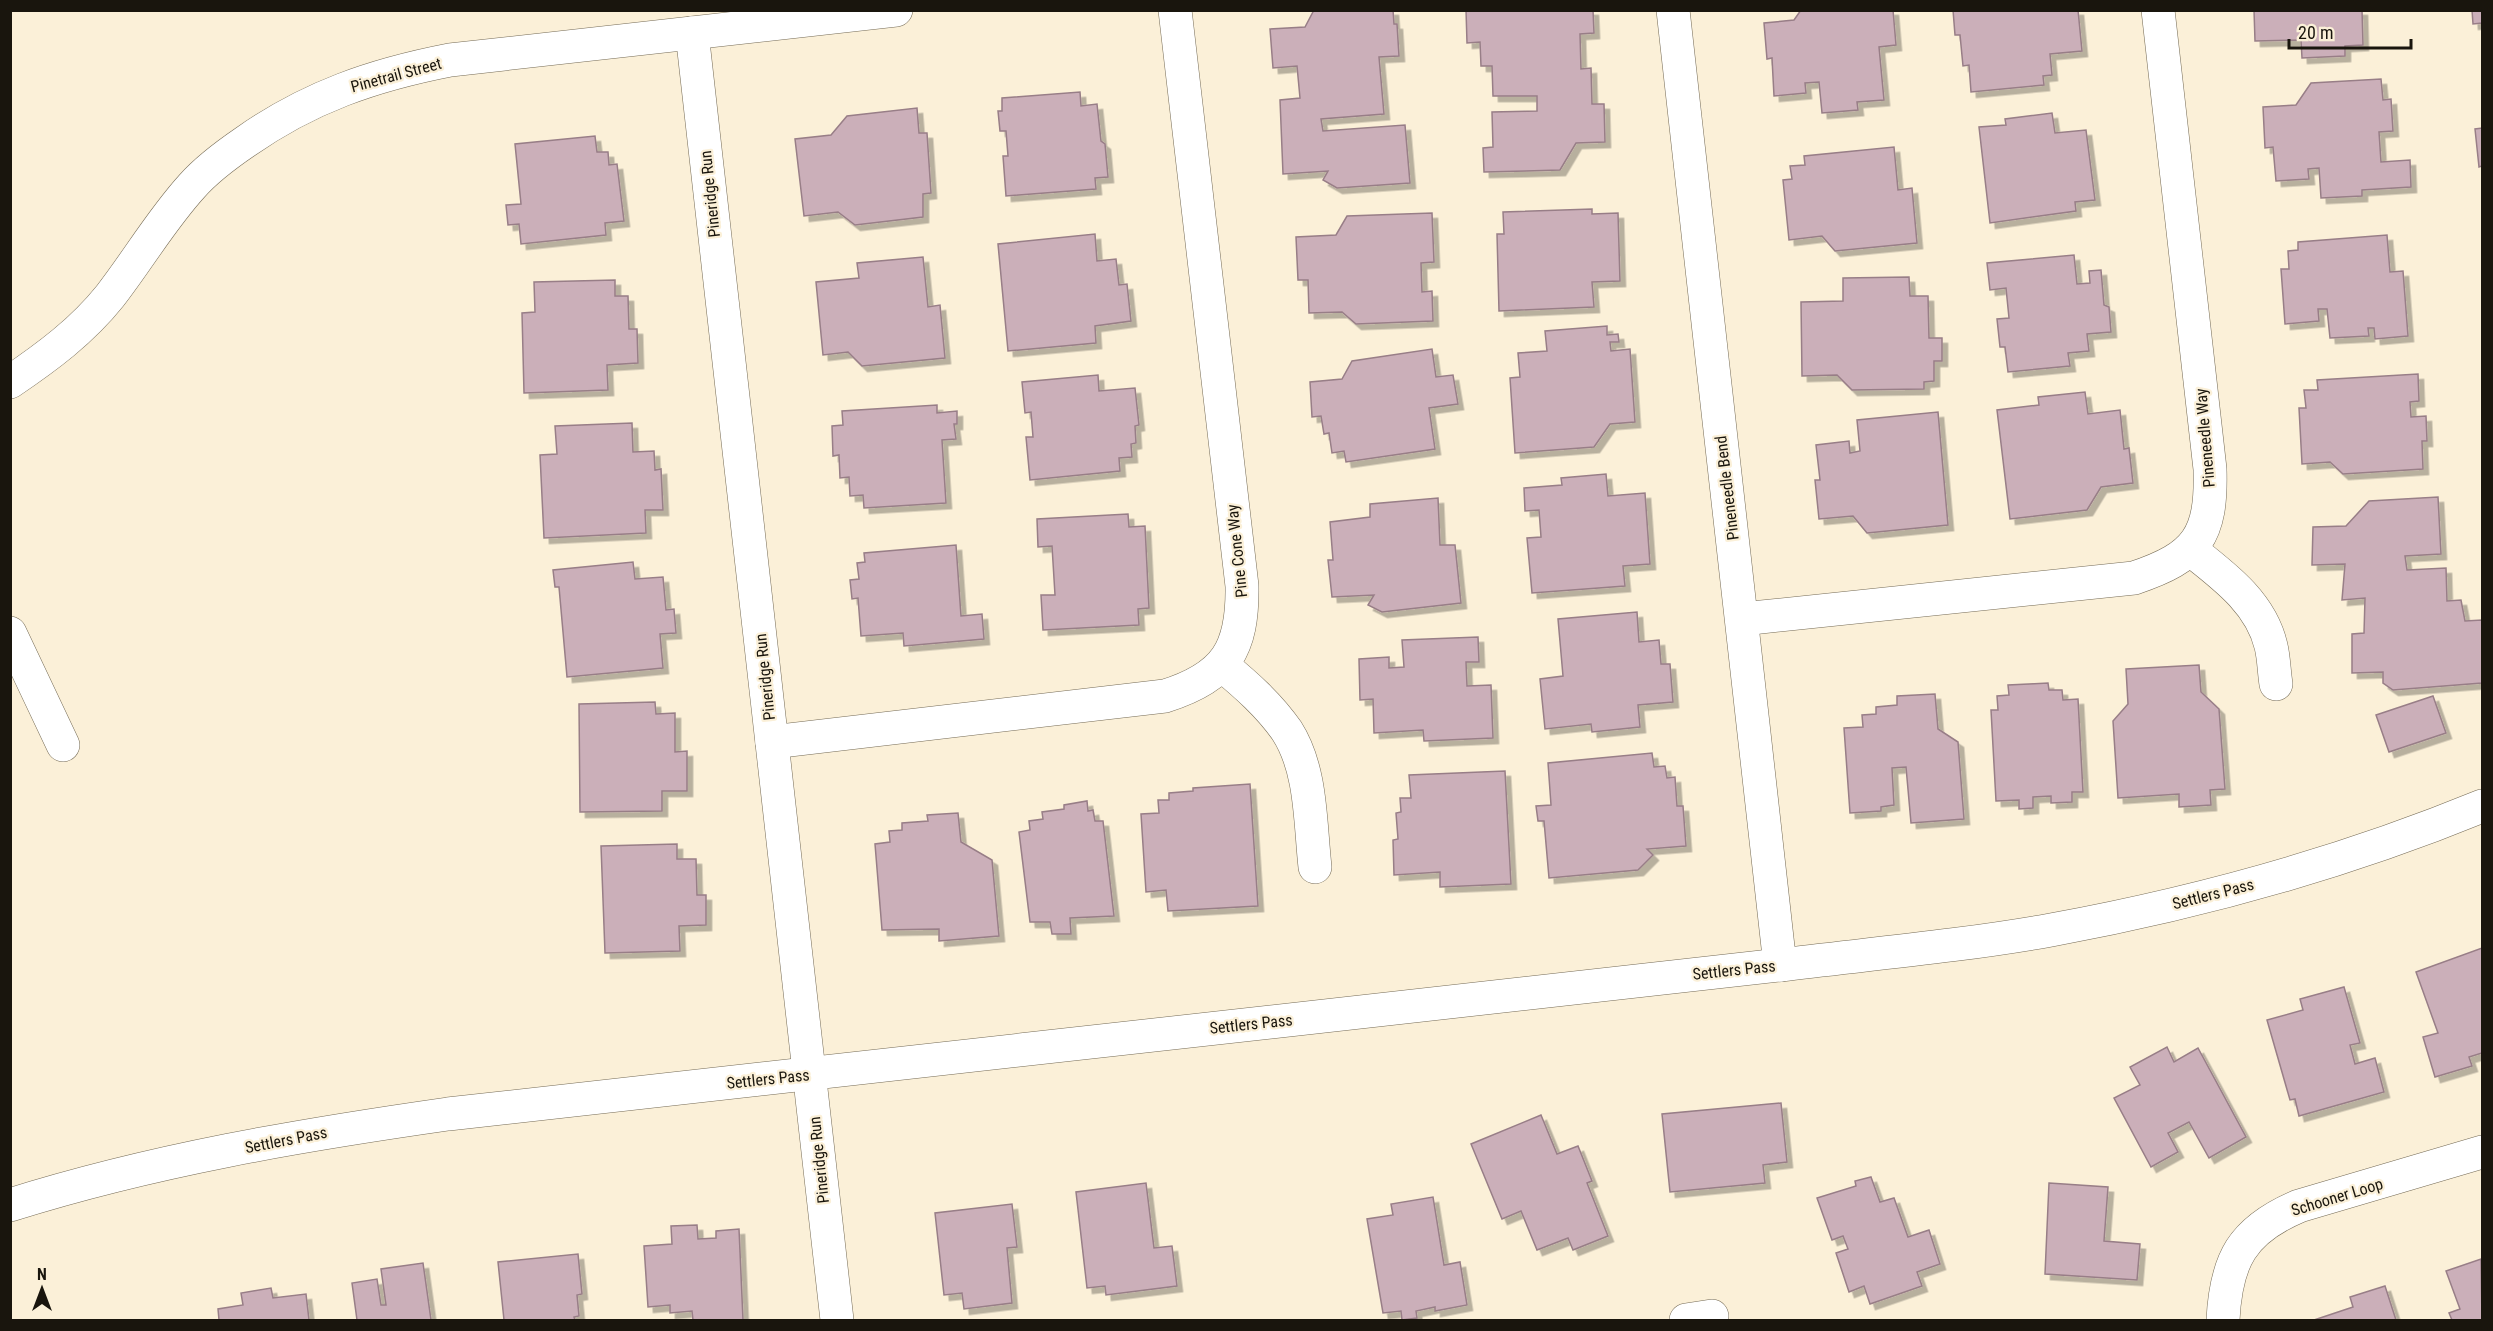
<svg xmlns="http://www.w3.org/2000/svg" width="2493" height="1331" font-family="'Roboto Condensed',sans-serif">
	<defs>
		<filter id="shadow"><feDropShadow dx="5.5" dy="5.5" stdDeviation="0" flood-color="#0004"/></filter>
	</defs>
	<rect width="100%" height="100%" fill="#fbf0d8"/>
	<g fill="#cbafb9" stroke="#987e87" stroke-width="1.5" filter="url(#shadow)">
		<polygon points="1314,10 1393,10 1394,24 1397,24 1399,56 1379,57 1384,114 1321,119 1323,131 1405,125 1410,183 1337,188 1323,180 1328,171 1283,174 1280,100 1300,98 1297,66 1273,68 1270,29 1305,27"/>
		<polygon points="1466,10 1593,10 1594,33 1580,34 1581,69 1591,68 1592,104 1604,104 1605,142 1576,143 1560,170 1484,172 1483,148 1493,147 1492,112 1537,111 1537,96 1493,96 1492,66 1481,66 1480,42 1467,43"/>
		<polygon points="1801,10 1893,10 1896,45 1879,47 1884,100 1857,102 1858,110 1822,113 1819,82 1805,83 1806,93 1774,96 1772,58 1767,59 1764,23 1794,20"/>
		<polygon points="1953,10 2078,10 2082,51 2050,54 2052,75 2043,76 2044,85 1971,92 1969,65 1963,66 1960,35 1955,35"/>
		<polygon points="2254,10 2362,10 2363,45 2345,46 2345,56 2302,58 2301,40 2255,41"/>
		<polygon points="2472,10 2482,10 2482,23 2473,24"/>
		<polygon points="2381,79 2383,100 2391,99 2393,131 2379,132 2381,162 2410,160 2411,187 2362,190 2362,196 2321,198 2319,168 2308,169 2309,179 2276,181 2273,147 2265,148 2263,107 2296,105 2311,83"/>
		<polygon points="1080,92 1081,106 1097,104 1101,141 1105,144 1108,177 1095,178 1096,189 1006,196 1003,156 1008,156 1006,131 1000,131 998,111 1002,111 1002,98"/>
		<polygon points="917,108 919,133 927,133 931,193 923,194 923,217 855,225 838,212 804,216 795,139 831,135 847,116"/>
		<polygon points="2052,113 2055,133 2086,130 2095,200 2075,202 2076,211 1990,223 1979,127 2006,125 2005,119"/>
		<polygon points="2482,128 2482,166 2479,167 2475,129"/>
		<polygon points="595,136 597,152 608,152 609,165 617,164 624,221 605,223 606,235 521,244 519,224 508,225 506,205 521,204 515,144"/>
		<polygon points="1894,147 1898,190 1912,188 1917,243 1835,251 1822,236 1789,240 1783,180 1792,179 1790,166 1805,165 1804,156"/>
		<polygon points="1592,209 1592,214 1618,213 1620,281 1592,282 1594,307 1499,311 1497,234 1504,234 1503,212"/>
		<polygon points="1432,213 1434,262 1421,263 1422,292 1432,291 1433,321 1356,324 1342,312 1309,313 1308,280 1298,280 1296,237 1336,235 1347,216"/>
		<polygon points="1095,234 1097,261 1116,259 1119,285 1127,284 1131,321 1095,326 1096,343 1008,351 998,244"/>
		<polygon points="2387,235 2390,272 2403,271 2408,336 2375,339 2374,328 2368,328 2369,336 2330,338 2327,309 2318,309 2319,321 2285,324 2281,269 2289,269 2288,251 2298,250 2298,242"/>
		<polygon points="2074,255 2077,284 2090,283 2089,271 2101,270 2104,305 2109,307 2111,332 2087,334 2089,351 2068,353 2070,366 2008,372 2005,347 2000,347 1997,319 2009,318 2006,288 1990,290 1987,263"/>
		<polygon points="923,257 928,307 940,305 945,358 862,366 848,352 823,355 816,282 859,278 857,263"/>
		<polygon points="1909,277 1910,296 1928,296 1929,338 1942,338 1942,361 1934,361 1934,381 1924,382 1924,389 1852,390 1837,375 1802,376 1801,302 1843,301 1843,278"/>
		<polygon points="615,280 615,296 628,296 629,329 637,329 638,363 607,365 608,390 524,393 522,313 535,312 534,282"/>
		<polygon points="1607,326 1607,335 1618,334 1619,342 1610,342 1611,351 1630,349 1635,422 1610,424 1594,447 1515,453 1510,378 1520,377 1518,353 1547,351 1545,331"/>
		<polygon points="1432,349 1436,377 1453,375 1458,404 1429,408 1435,449 1346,462 1344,451 1332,453 1329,433 1324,434 1321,416 1312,417 1310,382 1342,379 1352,361"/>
		<polygon points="2418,374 2419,401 2410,402 2411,417 2426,416 2427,441 2422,441 2423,469 2343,474 2330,462 2302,464 2299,408 2306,408 2304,390 2318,390 2317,380"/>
		<polygon points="1098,375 1099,391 1135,388 1139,425 1135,426 1136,443 1131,444 1132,457 1119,458 1120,471 1030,480 1026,437 1033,437 1031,412 1025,413 1022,382"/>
		<polygon points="2085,392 2088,414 2120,410 2124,449 2129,448 2133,483 2101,487 2087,510 2010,519 1997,410 2039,405 2038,397"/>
		<polygon points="937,405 937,413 957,411 957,424 954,424 956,439 942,440 946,503 864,508 863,495 850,496 849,477 840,478 839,455 833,456 832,426 843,425 842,411"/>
		<polygon points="1938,412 1948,525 1867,533 1853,516 1819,519 1815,480 1820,480 1816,445 1849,441 1850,453 1860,451 1857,420"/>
		<polygon points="632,423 633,452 654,451 655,470 661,469 663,510 645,510 646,533 544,538 540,455 557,454 555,426"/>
		<polygon points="1606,474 1608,496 1645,493 1650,564 1623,566 1625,586 1532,593 1527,538 1541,537 1539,510 1525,511 1524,488 1562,485 1561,478"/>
		<polygon points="2438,497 2441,554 2405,556 2407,570 2446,568 2447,601 2461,600 2465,621 2482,620 2482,683 2393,690 2383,683 2383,672 2352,673 2352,634 2364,633 2365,598 2342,600 2345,564 2312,565 2313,527 2346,526 2369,501"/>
		<polygon points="1438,498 1440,545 1455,545 1461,603 1382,612 1368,605 1374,595 1332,597 1328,560 1333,560 1330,522 1370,517 1370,504"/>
		<polygon points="1128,514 1129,527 1145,526 1149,608 1138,609 1139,625 1043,630 1041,595 1055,595 1052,546 1038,547 1037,519"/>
		<polygon points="956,545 961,616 982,614 984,639 904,646 903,633 861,636 858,598 852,599 850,580 859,579 857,563 865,562 864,553"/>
		<polygon points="633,562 635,579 663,577 666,610 674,609 676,633 660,634 663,668 567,677 559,587 555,587 553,570"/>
		<polygon points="1637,612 1639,642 1659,640 1661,664 1670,664 1673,702 1638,705 1640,727 1592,732 1591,724 1545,729 1540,679 1563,676 1558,619"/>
		<polygon points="1478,637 1479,662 1466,662 1467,686 1491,685 1493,738 1424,741 1423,730 1374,733 1373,699 1360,700 1359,659 1389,657 1389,668 1404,667 1402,640"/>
		<polygon points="2199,665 2201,692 2219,709 2225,789 2210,790 2211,805 2179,807 2179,794 2118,798 2113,721 2128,704 2126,669"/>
		<polygon points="2048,683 2049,690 2062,690 2063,700 2078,699 2083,792 2072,792 2072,802 2051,803 2051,796 2033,797 2033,808 2019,809 2019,800 1996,801 1991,710 1998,710 1997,696 2009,695 2008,685"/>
		<polygon points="1935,694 1938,729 1958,742 1964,819 1911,823 1906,767 1892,768 1894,805 1881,807 1881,811 1850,813 1844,728 1863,727 1862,715 1876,714 1876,707 1897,705 1897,696"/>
		<polygon points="2433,696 2446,733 2389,752 2376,715"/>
		<polygon points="655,702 656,714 675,713 675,752 687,751 687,791 662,791 662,811 580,812 579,704"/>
		<polygon points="1652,753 1654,767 1665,766 1667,778 1675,777 1677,806 1683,806 1686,846 1647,849 1653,855 1638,870 1549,878 1544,821 1538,821 1536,806 1551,805 1548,763"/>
		<polygon points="1505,771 1511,884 1440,887 1440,872 1394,875 1393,840 1398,839 1396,813 1401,812 1400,798 1411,798 1409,775"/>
		<polygon points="1250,784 1258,906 1168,911 1166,890 1146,892 1141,814 1159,813 1158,800 1169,800 1169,793 1193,791 1193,788"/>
		<polygon points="1087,801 1088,811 1093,810 1095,821 1103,821 1114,916 1070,918 1071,934 1052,934 1050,922 1030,922 1019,832 1030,830 1029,821 1043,819 1042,812 1064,809 1064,805"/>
		<polygon points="958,813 961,842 992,860 999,936 939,941 939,929 882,930 875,844 890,842 889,831 902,830 902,823 928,821 927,815"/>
		<polygon points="677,844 677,859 696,859 697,895 706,895 706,925 679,926 680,951 605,953 601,846"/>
		<polygon points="2482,948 2482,1053 2469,1057 2472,1066 2435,1077 2423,1037 2438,1033 2416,972"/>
		<polygon points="2344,987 2360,1043 2350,1045 2355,1064 2375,1058 2384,1092 2299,1116 2295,1099 2290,1100 2267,1020 2303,1010 2300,999"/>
		<polygon points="2167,1047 2174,1062 2198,1048 2246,1137 2209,1158 2189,1122 2168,1133 2178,1152 2151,1167 2114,1098 2140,1085 2130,1067"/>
		<polygon points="1781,1103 1787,1162 1763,1165 1765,1183 1670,1192 1662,1114"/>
		<polygon points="1541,1115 1557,1154 1578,1146 1592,1181 1587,1183 1608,1236 1573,1250 1568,1238 1537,1250 1521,1211 1502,1219 1471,1144"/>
		<polygon points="1871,1177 1880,1202 1894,1198 1908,1237 1929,1230 1940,1264 1917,1272 1922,1286 1870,1304 1864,1286 1849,1292 1836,1253 1848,1249 1843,1236 1832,1240 1817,1198 1856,1186 1855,1181"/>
		<polygon points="1146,1183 1154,1248 1172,1246 1177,1286 1106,1295 1105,1286 1087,1288 1076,1192"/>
		<polygon points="2049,1183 2108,1187 2104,1241 2140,1244 2137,1280 2045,1274"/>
		<polygon points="1433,1197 1444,1265 1460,1262 1467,1305 1435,1311 1435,1307 1416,1311 1417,1318 1402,1320 1401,1311 1383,1313 1367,1219 1393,1215 1391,1204"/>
		<polygon points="1012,1204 1017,1247 1007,1248 1012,1303 964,1309 962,1293 944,1295 935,1213"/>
		<polygon points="697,1225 698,1239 716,1238 716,1231 739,1229 743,1320 693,1320 692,1311 670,1313 670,1305 648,1307 644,1246 672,1244 671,1226"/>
		<polygon points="578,1254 582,1294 577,1295 579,1316 574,1317 575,1320 504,1320 498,1262"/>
		<polygon points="2481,1259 2482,1320 2452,1320 2449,1313 2460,1309 2446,1271"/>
		<polygon points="423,1263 431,1320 357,1320 352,1283 377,1279 381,1305 386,1305 381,1269"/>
		<polygon points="2385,1286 2396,1320 2314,1320 2353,1307 2350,1297"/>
		<polygon points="271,1288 273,1298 306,1294 309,1320 219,1320 218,1309 243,1305 241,1293"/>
	</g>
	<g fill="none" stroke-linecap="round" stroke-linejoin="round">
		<defs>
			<g id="minor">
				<polyline points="1673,10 1780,965"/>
				<polyline points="692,33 837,1320"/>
				<path d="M 10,382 C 47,357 82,331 110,296 C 138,260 161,220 192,186 C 207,169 226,155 245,142 C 309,97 373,75 450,60 L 896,10"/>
				<path d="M 2191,550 C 2224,576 2261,603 2271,646 C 2274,658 2274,672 2276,684"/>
				<path d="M 1742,619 L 2134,578 C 2197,557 2212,536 2210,469 L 2158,10"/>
				<polyline points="10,633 63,745"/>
				<path d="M 1222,665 C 1246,685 1269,705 1287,731 C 1312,770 1310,823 1315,867"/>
				<path d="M 772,742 L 1165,696 C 1226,677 1243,649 1242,586 L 1175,10"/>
				<path d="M 10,1205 C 153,1160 301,1135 448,1114 L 1780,965 C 1870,954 1961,946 2051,930 C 2198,903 2343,863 2482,806"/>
				<polyline points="1686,1320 1712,1316"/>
				<path d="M 2223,1320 C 2226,1260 2242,1230 2299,1206 L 2482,1152"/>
			</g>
		</defs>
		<use href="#minor" stroke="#756b56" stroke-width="34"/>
		<use href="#minor" stroke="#fff" stroke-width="33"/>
	</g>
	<g text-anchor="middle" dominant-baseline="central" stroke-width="4.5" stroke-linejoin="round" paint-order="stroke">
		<g font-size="16" fill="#19150d" stroke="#fbf0d8">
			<text transform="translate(396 75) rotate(-15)">Pinetrail Street</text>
			<text transform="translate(710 194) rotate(-96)">Pineridge Run</text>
			<text transform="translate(2205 438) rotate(-95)">Pineneedle Way</text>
			<text transform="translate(1727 488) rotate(-97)">Pineneedle Bend</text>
			<text transform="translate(1237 551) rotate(-96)">Pine Cone Way</text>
			<text transform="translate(765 677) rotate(-96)">Pineridge Run</text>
			<text transform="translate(2213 894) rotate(-14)">Settlers Pass</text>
			<text transform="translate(1734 970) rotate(-6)">Settlers Pass</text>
			<text transform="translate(1251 1024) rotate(-6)">Settlers Pass</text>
			<text transform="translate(768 1079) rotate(-6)">Settlers Pass</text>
			<text transform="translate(286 1140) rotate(-11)">Settlers Pass</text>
			<text transform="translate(819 1160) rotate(-96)">Pineridge Run</text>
			<text transform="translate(2337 1197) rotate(-17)">Schooner Loop</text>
		</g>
	</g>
	<rect width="2493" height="1331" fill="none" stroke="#19150d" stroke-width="24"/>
	<g transform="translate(42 1289)" stroke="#fbf0d8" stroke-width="4.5" paint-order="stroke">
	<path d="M0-4.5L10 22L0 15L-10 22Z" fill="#19150d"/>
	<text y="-9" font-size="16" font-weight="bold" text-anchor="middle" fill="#19150d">N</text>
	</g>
	<path d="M2289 39v9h122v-9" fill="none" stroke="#19150d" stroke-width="3"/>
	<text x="2298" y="39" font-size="18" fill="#19150d" stroke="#fbf0d8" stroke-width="4.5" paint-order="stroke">20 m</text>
</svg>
